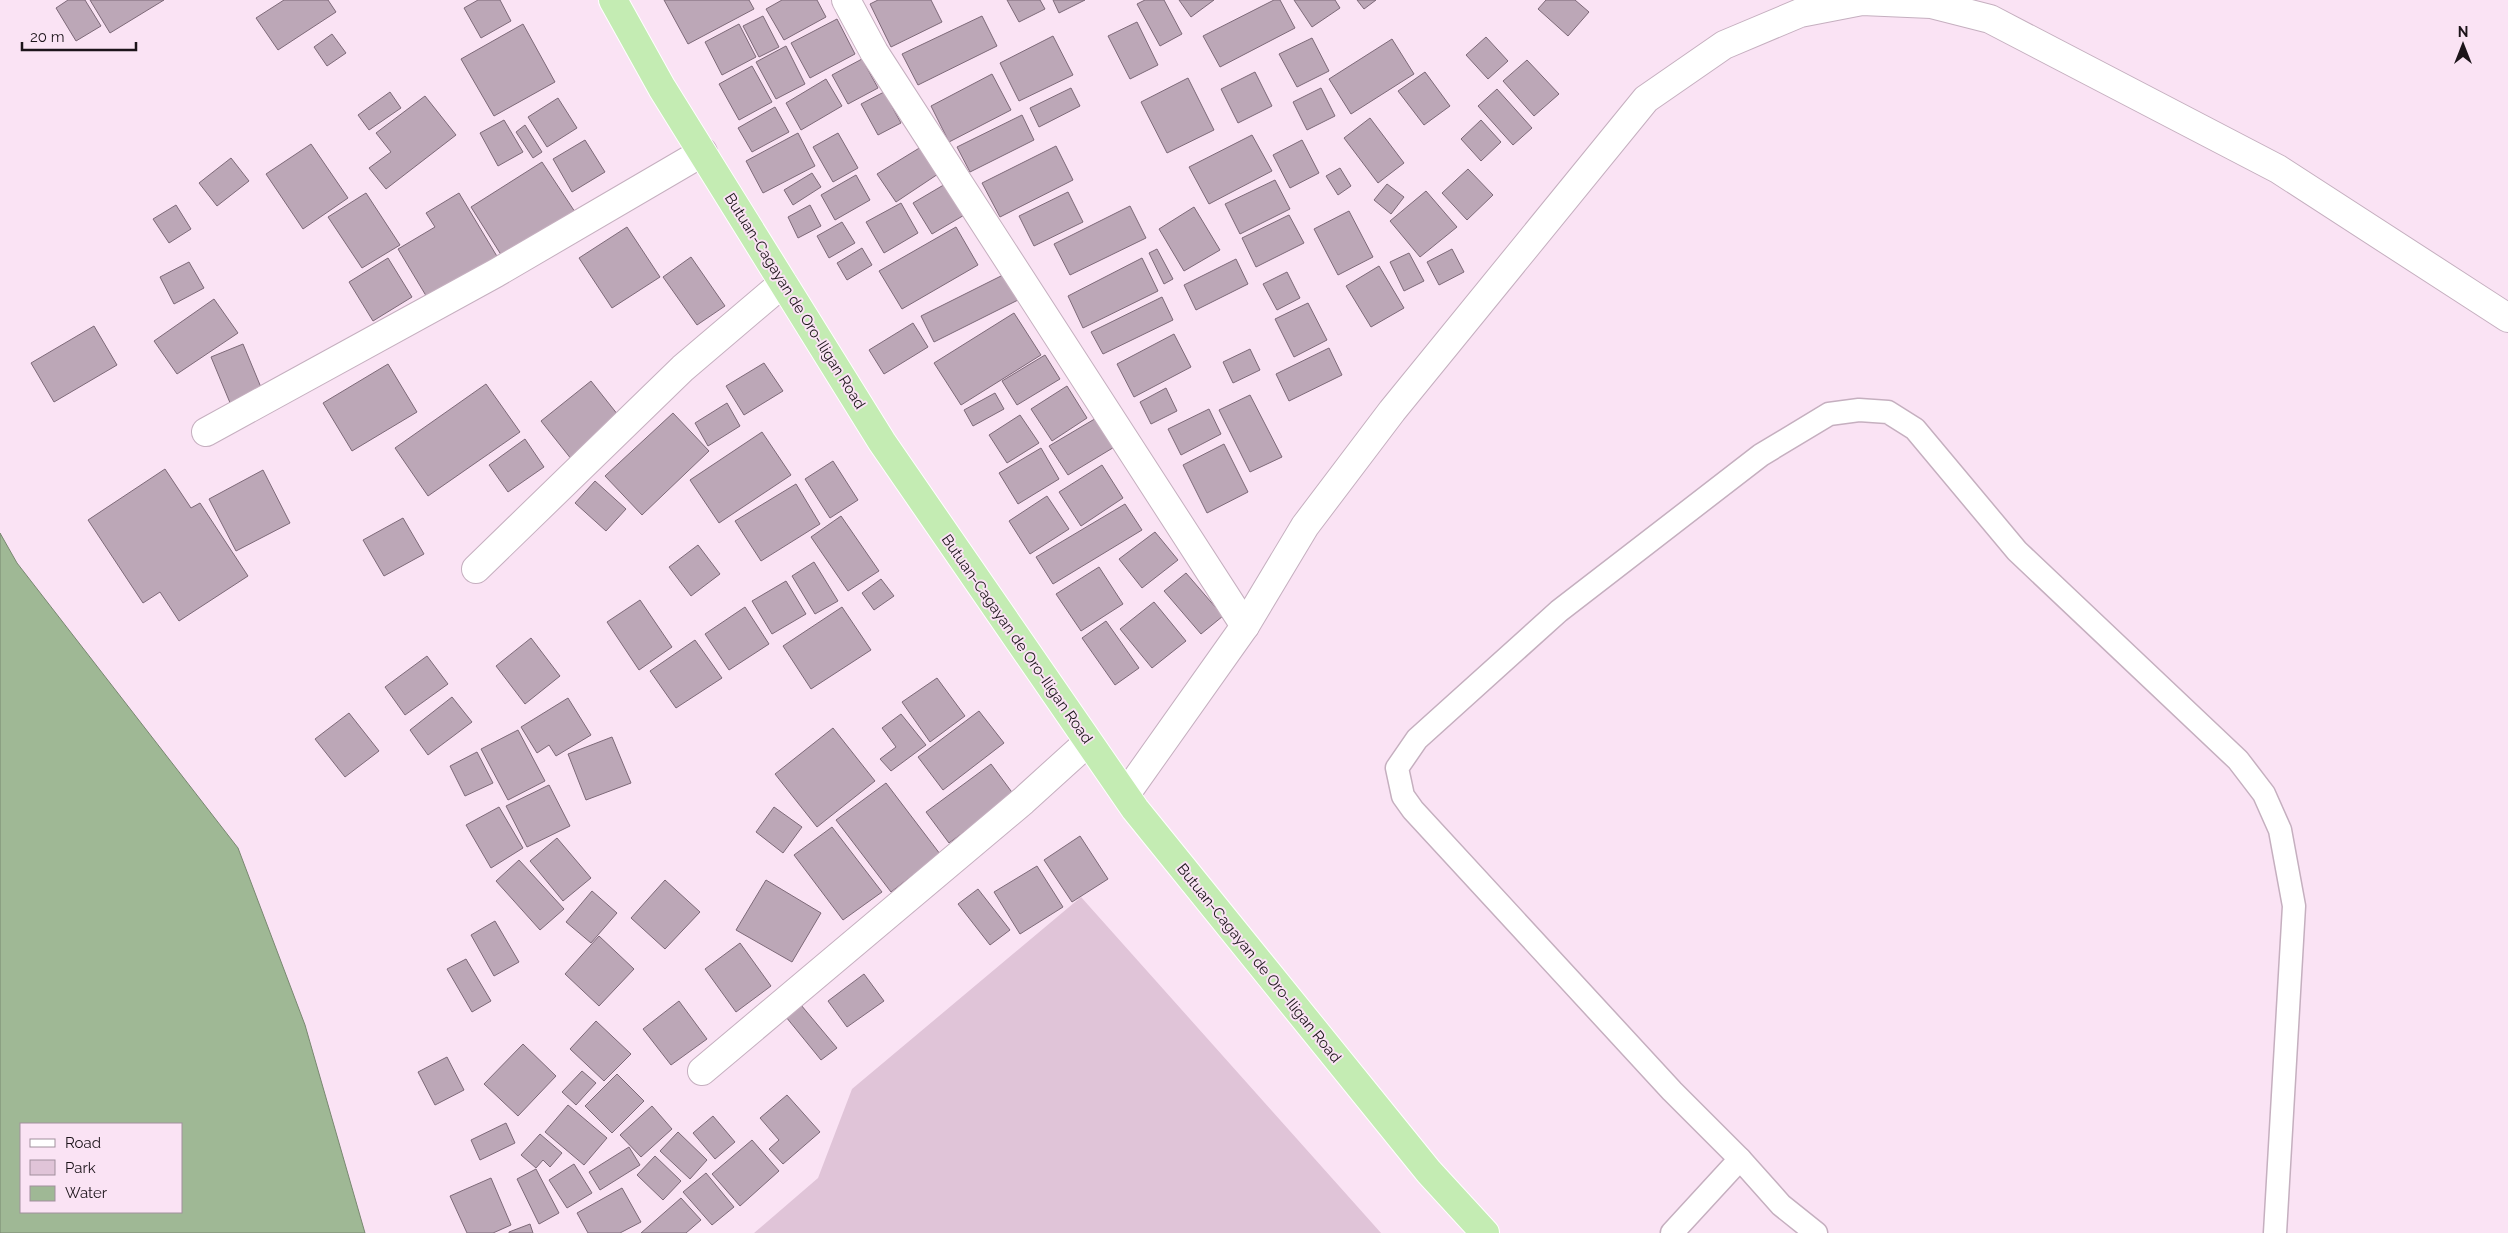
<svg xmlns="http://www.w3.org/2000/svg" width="2508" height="1233" font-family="Raleway,sans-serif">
	<rect width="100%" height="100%" fill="#fae3f4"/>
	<polygon fill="#e0c4d8" points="1081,897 1381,1233 754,1233 818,1178 852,1089"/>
	<path fill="#9fb895" stroke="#788770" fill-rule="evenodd" d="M 0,533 L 17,563 L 238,848 L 305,1025 L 365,1233 L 0,1233 ZM 21,1124 L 181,1124 L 181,1212 L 21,1212 Z"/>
	<g fill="#bca7b7" stroke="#7d6978">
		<polygon points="68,0 85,0 101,26 76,41 56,8"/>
		<polygon points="90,0 164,0 110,33"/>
		<polygon points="284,0 328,0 336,12 278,50 256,18"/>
		<polygon points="478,0 500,0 511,21 481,38 464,8"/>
		<polygon points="664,0 749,0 754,9 688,44"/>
		<polygon points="782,0 817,0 826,17 784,40 766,9"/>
		<polygon points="878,0 931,0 942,22 891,47 870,4"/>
		<polygon points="1007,0 1040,0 1045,9 1019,22"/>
		<polygon points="1053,0 1085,0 1059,13"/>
		<polygon points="1145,0 1164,0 1182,34 1160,46 1137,4"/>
		<polygon points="1179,0 1214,0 1191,17"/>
		<polygon points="1274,0 1280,0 1295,28 1220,67 1203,36"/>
		<polygon points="1294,0 1335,0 1340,8 1312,27"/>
		<polygon points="1357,0 1376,0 1364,9"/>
		<polygon points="1546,0 1575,0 1589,12 1568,36 1538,9"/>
		<polygon points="763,16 779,47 759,57 743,26"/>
		<polygon points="982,16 997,46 918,85 902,54"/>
		<polygon points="837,19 855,54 810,78 791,43"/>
		<polygon points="1137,22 1158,65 1130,79 1108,36"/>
		<polygon points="523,24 555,82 494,116 461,59"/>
		<polygon points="739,24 756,57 722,75 705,42"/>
		<polygon points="332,34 346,53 327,66 314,47"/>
		<polygon points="1053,36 1073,75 1019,101 1000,63"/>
		<polygon points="1486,37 1508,61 1488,79 1466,55"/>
		<polygon points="1312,38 1329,71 1297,87 1279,54"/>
		<polygon points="1392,39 1414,74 1351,114 1329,79"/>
		<polygon points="786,46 805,84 776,99 756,62"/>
		<polygon points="862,59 878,88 848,104 832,75"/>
		<polygon points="1527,60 1559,94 1534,116 1503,81"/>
		<polygon points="752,66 772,102 739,120 719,84"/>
		<polygon points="1255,72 1272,106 1238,123 1221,89"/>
		<polygon points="1425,72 1450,106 1424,125 1398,91"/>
		<polygon points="992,74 1011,110 949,142 931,106"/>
		<polygon points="1188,78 1214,130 1167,153 1141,102"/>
		<polygon points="826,79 842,106 801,130 786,103"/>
		<polygon points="1071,88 1080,106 1039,127 1030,108"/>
		<polygon points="1321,88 1335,116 1307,130 1293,102"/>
		<polygon points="1497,89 1532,128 1513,145 1478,106"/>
		<polygon points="390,92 401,108 369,130 358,115"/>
		<polygon points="884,92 901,123 878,135 861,104"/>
		<polygon points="425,96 456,135 386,189 369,168 391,152 376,133"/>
		<polygon points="558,98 577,128 547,147 528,117"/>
		<polygon points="775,107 789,132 752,152 738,128"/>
		<polygon points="1022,115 1034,140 970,172 957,147"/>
		<polygon points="1370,118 1404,163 1378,183 1344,138"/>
		<polygon points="504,120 523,152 498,166 480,133"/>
		<polygon points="1481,120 1501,142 1481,161 1461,139"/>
		<polygon points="525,125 542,152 533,158 516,132"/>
		<polygon points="798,133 815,166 763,193 746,161"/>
		<polygon points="838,133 858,168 833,182 813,147"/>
		<polygon points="1252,135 1272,171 1209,204 1189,167"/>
		<polygon points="585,140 605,172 572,192 553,159"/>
		<polygon points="1302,140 1319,173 1290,188 1273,155"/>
		<polygon points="311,144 348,198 303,229 266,174"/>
		<polygon points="1056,146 1073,180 1000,217 982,183"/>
		<polygon points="921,147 938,174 896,202 877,174"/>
		<polygon points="231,158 249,181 217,206 199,183"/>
		<polygon points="542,162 577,215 505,261 471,207"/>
		<polygon points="1340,168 1351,186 1338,195 1326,176"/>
		<polygon points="1468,169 1493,195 1467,220 1442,193"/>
		<polygon points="812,173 821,187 793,205 784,190"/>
		<polygon points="856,175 870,200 835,220 821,195"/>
		<polygon points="1275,180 1290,209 1240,234 1225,204"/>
		<polygon points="947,183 966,214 932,234 913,203"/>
		<polygon points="1387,184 1404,197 1391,214 1374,200"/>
		<polygon points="1426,191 1457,227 1420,257 1390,221"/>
		<polygon points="1068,192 1083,222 1034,246 1019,216"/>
		<polygon points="366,193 400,245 362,268 328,217"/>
		<polygon points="459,193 498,258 428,299 398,249 435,227 426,213"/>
		<polygon points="901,203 918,233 884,253 866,222"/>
		<polygon points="176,205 191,229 169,243 153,219"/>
		<polygon points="810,205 821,226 798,238 788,217"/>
		<polygon points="1130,206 1146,238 1070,275 1054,244"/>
		<polygon points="1194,207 1220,250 1184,271 1159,229"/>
		<polygon points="1349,211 1373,257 1338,275 1314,229"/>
		<polygon points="1289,215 1304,243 1256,267 1242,238"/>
		<polygon points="842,222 855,243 829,258 817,236"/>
		<polygon points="627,227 660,277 612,308 579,258"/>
		<polygon points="956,227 978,265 902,309 879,271"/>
		<polygon points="862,248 872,265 847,280 837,263"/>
		<polygon points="1157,249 1173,279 1164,284 1149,253"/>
		<polygon points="1452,249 1464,272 1439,285 1427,262"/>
		<polygon points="1409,253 1424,281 1404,291 1390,262"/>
		<polygon points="691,257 725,306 697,325 663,277"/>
		<polygon points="388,258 412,297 373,321 349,282"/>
		<polygon points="1142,258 1158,291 1083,328 1068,296"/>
		<polygon points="1236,259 1248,284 1196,310 1184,285"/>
		<polygon points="189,262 204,288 174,304 160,277"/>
		<polygon points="1379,266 1404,308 1371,327 1346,286"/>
		<polygon points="1287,272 1300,298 1277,310 1263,284"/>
		<polygon points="1007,273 1020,299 934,342 921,316"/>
		<polygon points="1162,297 1173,320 1103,354 1091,332"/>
		<polygon points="214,299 238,333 177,374 154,341"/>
		<polygon points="1308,303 1327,340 1294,357 1275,319"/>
		<polygon points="1014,313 1041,355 961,405 934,363"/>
		<polygon points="913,323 928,347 884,374 869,350"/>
		<polygon points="94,326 117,365 54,402 31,363"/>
		<polygon points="1174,334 1191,367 1134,397 1117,364"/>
		<polygon points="243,344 265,397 233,410 211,357"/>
		<polygon points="1329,348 1342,375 1289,401 1276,374"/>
		<polygon points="1250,349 1260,370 1233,383 1223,362"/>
		<polygon points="1045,355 1060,379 1017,405 1002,381"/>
		<polygon points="764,363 783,391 744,415 726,386"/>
		<polygon points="388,364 417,412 352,451 323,403"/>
		<polygon points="591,381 622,420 572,460 541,421"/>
		<polygon points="486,384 520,432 428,496 395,448"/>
		<polygon points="1067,386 1087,418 1052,441 1031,409"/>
		<polygon points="1166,388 1177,411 1151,424 1140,402"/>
		<polygon points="995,393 1004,409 973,426 964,410"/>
		<polygon points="1250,395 1282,457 1250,472 1219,410"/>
		<polygon points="727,403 740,426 708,446 695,423"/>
		<polygon points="1209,409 1221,434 1181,455 1168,429"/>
		<polygon points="673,413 709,451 642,515 605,476"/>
		<polygon points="1020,415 1039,443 1007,463 989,435"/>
		<polygon points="1098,417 1116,446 1068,475 1049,446"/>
		<polygon points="762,432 791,475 719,523 690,480"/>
		<polygon points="525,439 544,467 508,492 489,465"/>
		<polygon points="1224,444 1248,492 1207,513 1183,465"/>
		<polygon points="1041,448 1059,479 1018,504 999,473"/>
		<polygon points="833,461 858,500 830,518 805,479"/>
		<polygon points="1102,465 1123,498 1081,526 1059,492"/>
		<polygon points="165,469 191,508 200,503 248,576 179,621 160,592 143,603 88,520"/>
		<polygon points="263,470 290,523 236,551 209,499"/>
		<polygon points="595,481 626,509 606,531 575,503"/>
		<polygon points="796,484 820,524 761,561 735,521"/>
		<polygon points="1047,496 1069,529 1030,554 1009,521"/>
		<polygon points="1125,504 1142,530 1053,584 1036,557"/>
		<polygon points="841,516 879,571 848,591 811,537"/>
		<polygon points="403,518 424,554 384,576 363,540"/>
		<polygon points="1155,532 1178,560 1142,588 1119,559"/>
		<polygon points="698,545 720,574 691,596 669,567"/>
		<polygon points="814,562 838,601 815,614 792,576"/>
		<polygon points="1099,567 1123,604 1081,631 1056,594"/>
		<polygon points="1186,573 1223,616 1201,634 1164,591"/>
		<polygon points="881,579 894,596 874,610 862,593"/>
		<polygon points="786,581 806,614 772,634 752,601"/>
		<polygon points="640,600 672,647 639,670 607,622"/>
		<polygon points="1154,602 1186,641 1152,668 1120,629"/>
		<polygon points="745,607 769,644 729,670 705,634"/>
		<polygon points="842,607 871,650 811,689 783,646"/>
		<polygon points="1106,621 1139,668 1115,685 1082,638"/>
		<polygon points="531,638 560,676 525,704 496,666"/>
		<polygon points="695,640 722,678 676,708 650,671"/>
		<polygon points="427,656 448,684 405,715 385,687"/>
		<polygon points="937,678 965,716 930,742 902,702"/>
		<polygon points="452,697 472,722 428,755 410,730"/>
		<polygon points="568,698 591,735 556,756 549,745 537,753 521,727"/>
		<polygon points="979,711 1004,743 943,790 918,757"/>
		<polygon points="349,713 379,751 345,777 315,739"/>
		<polygon points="901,714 926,745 891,771 880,759 896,747 882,728"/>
		<polygon points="833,728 875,781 817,827 775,774"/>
		<polygon points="518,730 545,781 508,800 481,749"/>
		<polygon points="612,737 631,783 586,800 568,754"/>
		<polygon points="477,752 493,783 465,796 450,766"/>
		<polygon points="991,764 1014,795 949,843 926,812"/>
		<polygon points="886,783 940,854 891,892 836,820"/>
		<polygon points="549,785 570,826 527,847 506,806"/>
		<polygon points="499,807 523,848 491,868 466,825"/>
		<polygon points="774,807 802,827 783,853 756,832"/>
		<polygon points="832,827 882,892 843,920 794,855"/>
		<polygon points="1080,836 1108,879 1072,902 1044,860"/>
		<polygon points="557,838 591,878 563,901 530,861"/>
		<polygon points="519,860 564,909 540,930 496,881"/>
		<polygon points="1037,866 1063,907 1020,934 994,892"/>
		<polygon points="665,880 700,912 665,949 631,918"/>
		<polygon points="766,880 821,913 792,962 736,930"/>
		<polygon points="978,889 1010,930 990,945 958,904"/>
		<polygon points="592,891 617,913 591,943 566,922"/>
		<polygon points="495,921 519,962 494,976 471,935"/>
		<polygon points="599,936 634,969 599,1006 565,974"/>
		<polygon points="740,943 771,986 736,1012 705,969"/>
		<polygon points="466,959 491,1001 472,1012 447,969"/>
		<polygon points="864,974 884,1001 847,1027 828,1001"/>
		<polygon points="679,1001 707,1039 671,1065 643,1029"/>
		<polygon points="801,1005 837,1048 821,1060 786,1017"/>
		<polygon points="596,1021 631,1054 604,1081 570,1049"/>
		<polygon points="523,1044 556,1076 518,1116 484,1084"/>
		<polygon points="447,1057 464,1090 435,1105 418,1072"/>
		<polygon points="582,1071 596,1083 576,1105 562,1092"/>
		<polygon points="617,1074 644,1101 612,1133 585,1106"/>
		<polygon points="787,1095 820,1132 783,1164 769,1149 779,1140 760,1118"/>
		<polygon points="568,1105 607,1138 584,1165 545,1132"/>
		<polygon points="652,1106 672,1129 641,1157 620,1135"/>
		<polygon points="713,1116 735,1142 715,1159 693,1133"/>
		<polygon points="506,1123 515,1143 480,1160 471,1140"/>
		<polygon points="678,1132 707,1160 690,1179 660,1151"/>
		<polygon points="540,1134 562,1153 550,1167 543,1160 536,1168 521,1155"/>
		<polygon points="752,1140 779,1171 740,1206 712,1174"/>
		<polygon points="629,1147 640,1165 600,1190 589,1172"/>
		<polygon points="655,1156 681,1181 663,1200 637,1175"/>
		<polygon points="574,1164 592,1193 567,1208 549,1180"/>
		<polygon points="536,1169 559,1213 539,1224 517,1179"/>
		<polygon points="706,1173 734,1207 712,1225 683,1192"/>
		<polygon points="491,1178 511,1225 493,1233 467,1233 450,1196"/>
		<polygon points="622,1188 641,1222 620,1233 588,1233 577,1213"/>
		<polygon points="681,1198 701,1220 686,1233 641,1233"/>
		<polygon points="530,1224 533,1233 509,1233 509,1232"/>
	</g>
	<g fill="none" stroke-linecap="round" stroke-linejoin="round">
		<defs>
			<g id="service">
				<polyline points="1740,1159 1781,1205 1816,1233"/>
				<polyline points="1672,1233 1740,1159 1672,1091 1413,810 1403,796 1397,768 1417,739 1559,611 1761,455 1829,414 1859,410 1888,412 1915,429 2017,551 2238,760 2264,794 2280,830 2294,906 2275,1233"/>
			</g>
			<g id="minor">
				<polyline points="846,0 874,52 1245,626"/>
				<polyline points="206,432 496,273 703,152"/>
				<polyline points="476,569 683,368 783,283"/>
				<polyline points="702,1071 1023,801 1088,742"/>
			</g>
			<polyline id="tertiary" points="1126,794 1245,626 1305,526 1392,411 1646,99 1724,45 1800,13 1862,1 1931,4 1990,19 2278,169 2508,318"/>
			<polyline id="trunk" points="613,0 662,88 882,442 1135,809 1429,1172 1485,1233"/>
		</defs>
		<use href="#service" stroke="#c5afbf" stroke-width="25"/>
		<use href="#minor" stroke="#c5afbf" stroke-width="30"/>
		<use href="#tertiary" stroke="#c5afbf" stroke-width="30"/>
		<use href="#trunk" stroke="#fff" stroke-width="30"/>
		<use href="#service" stroke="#fff" stroke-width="22"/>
		<use href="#minor" stroke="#fff" stroke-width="28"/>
		<use href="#tertiary" stroke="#fff" stroke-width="28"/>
		<use href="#trunk" stroke="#c4ecb3" stroke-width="28"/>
	</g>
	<g text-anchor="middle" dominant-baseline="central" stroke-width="4" stroke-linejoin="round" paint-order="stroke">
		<g font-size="15" fill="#1c141a" stroke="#fae3f4">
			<text transform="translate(795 301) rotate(58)">Butuan-Cagayan de Oro-Iligan Road</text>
			<text transform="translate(1017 639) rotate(55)">Butuan-Cagayan de Oro-Iligan Road</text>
			<text transform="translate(1259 963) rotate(51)">Butuan-Cagayan de Oro-Iligan Road</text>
		</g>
	</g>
	<rect x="20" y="1123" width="162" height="90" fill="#fae3f4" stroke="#a1909d"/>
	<rect x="30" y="1139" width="25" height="8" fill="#ffffff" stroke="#a1909d"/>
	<text x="65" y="1148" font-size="15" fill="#1c141a">Road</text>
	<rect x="30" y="1160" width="25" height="15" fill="#e0c4d8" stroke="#a1909d"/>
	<text x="65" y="1173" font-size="15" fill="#1c141a">Park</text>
	<rect x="30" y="1186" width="25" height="15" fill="#9fb895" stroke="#a1909d"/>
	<text x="65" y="1198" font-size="15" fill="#1c141a">Water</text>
	<g transform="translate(2463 45)" stroke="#fae3f4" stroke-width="4" paint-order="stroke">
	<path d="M0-4L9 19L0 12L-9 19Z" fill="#1c141a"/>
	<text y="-8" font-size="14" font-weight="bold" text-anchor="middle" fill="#1c141a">N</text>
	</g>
	<path d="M22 42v8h114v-8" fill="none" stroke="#1c141a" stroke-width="2.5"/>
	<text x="30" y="42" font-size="15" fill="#1c141a" stroke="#fae3f4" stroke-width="4" paint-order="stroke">20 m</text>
</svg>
